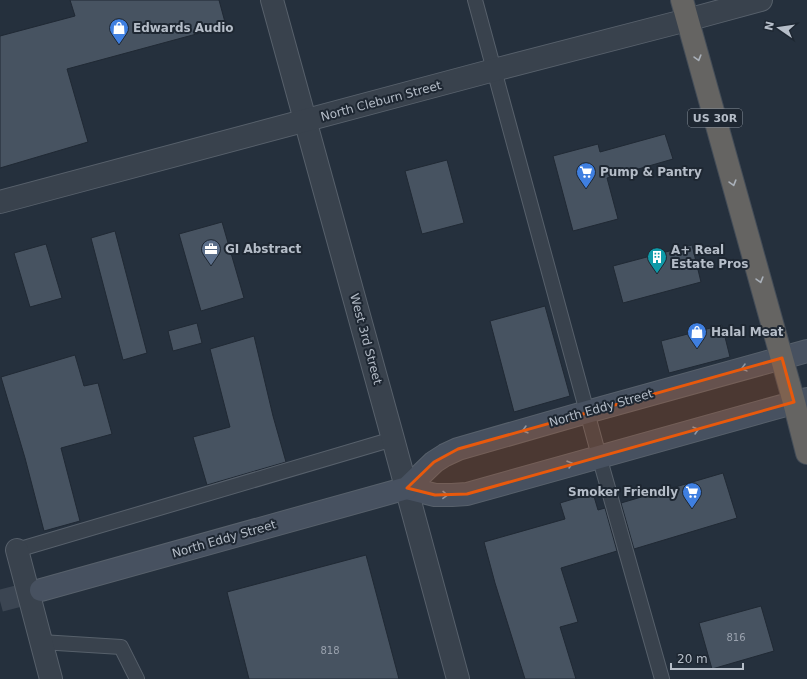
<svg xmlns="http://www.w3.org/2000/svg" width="807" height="679" font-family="'DejaVu Sans',sans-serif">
	<rect width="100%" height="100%" fill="#25303d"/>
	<g fill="#475361" stroke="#202934">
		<polygon points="70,0 219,0 226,26 67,69 88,142 0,168 0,36 75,16"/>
		<polygon points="665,134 673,159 607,178 618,219 573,231 553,156 598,144 600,152"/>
		<polygon points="447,160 464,223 422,234 405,171"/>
		<polygon points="222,222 244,298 201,311 179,234"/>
		<polygon points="115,231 147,353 123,360 91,238"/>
		<polygon points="46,244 62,298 30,307 14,253"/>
		<polygon points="692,245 701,282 623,303 613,266"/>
		<polygon points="545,306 570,396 514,412 490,321"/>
		<polygon points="197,323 202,343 173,351 168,331"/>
		<polygon points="722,325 730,357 669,373 661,341"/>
		<polygon points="254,336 273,416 286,462 207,485 193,437 230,427 210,349"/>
		<polygon points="75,355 84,386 98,383 112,434 61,448 80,521 44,531 25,458 1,377"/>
		<polygon points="723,473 737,518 634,549 621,503"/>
		<polygon points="593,493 598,510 605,508 617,551 561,568 578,622 560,627 576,679 525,679 495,583 484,542 565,519 560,503"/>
		<polygon points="366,555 399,679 249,679 227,592"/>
		<polygon points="761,606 774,651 712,669 699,623"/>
	</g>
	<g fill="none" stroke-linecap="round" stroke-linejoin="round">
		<polyline stroke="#3b4552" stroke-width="22" stroke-dasharray="22 11" stroke-linecap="butt" points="0,601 41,590"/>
		<defs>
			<g id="service">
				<polyline points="475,0 599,456 662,679"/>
				<polyline points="17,550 393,439"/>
				<polyline points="41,642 121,647 137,679"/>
			</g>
			<g id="minor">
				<polyline points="272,0 393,439 458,679"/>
				<polyline points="0,202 494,70 687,20 761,0"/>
				<polyline points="17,550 51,679"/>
			</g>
			<g id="secondary">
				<polyline points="407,488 435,495 452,495 467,494 807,399"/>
				<polyline points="41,590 407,488 434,462 445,455 458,449 587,412 807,351"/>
			</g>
			<polyline id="trunk" points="682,0 794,402 807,453"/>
		</defs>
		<use href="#service" stroke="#57606b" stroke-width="16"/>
		<use href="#minor" stroke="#57606b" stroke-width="24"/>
		<use href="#secondary" stroke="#57606b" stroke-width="24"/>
		<use href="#trunk" stroke="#444d58" stroke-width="24"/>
		<use href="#service" stroke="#39424d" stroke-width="14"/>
		<use href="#minor" stroke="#39424d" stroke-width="22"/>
		<use href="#secondary" stroke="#475160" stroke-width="22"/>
		<use href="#trunk" stroke="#656462" stroke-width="22"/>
	</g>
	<defs><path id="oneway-chevron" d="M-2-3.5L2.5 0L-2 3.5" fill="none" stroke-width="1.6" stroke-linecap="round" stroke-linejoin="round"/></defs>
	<g stroke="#a9b0b9">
		<use href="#oneway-chevron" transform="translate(698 58) rotate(74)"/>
		<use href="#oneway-chevron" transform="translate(733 183) rotate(74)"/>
		<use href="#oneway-chevron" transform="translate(760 280) rotate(74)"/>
	</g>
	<g stroke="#8e97a4">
		<use href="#oneway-chevron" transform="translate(744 368) rotate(165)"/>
		<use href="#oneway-chevron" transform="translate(525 430) rotate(164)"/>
		<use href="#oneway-chevron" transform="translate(696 430) rotate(-16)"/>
		<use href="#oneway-chevron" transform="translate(570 464) rotate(-16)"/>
		<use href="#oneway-chevron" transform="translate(445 495) rotate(1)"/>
	</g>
	<path fill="#e8590c" fill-opacity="0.2" stroke="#e8590c" stroke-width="3" stroke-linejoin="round" d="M 782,358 L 794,402 L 467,494 L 435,495 L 407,488 L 434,462 L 458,449 Z"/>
	<defs>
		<symbol id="shop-pin" viewBox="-11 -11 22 30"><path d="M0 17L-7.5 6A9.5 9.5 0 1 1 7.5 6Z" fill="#3f7fe0" stroke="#1e2732"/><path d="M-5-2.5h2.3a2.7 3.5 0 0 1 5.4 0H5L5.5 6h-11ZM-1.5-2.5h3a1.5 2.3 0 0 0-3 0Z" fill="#fff"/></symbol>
		<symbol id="supermarket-pin" viewBox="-11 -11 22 30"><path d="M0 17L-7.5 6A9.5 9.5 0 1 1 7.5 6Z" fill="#3f7fe0" stroke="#1e2732"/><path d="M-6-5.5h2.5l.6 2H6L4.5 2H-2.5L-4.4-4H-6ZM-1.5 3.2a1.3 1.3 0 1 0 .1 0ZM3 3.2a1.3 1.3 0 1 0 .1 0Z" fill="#fff"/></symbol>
		<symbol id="office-pin" viewBox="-11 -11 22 30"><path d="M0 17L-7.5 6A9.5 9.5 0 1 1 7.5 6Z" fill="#5c6f8a" stroke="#1e2732"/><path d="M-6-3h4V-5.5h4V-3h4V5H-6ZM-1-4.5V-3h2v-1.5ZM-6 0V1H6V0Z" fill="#fff"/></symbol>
		<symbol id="building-pin" viewBox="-11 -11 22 30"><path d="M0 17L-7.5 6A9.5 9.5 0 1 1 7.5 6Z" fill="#0f9aa8" stroke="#1e2732"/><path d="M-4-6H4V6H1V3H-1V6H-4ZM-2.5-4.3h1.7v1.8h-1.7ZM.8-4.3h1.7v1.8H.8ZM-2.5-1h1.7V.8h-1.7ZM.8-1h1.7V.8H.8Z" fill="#fff"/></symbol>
	</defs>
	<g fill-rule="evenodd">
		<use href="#shop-pin" x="108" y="17" width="22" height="30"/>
		<use href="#supermarket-pin" x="575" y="161" width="22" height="30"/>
		<use href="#office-pin" x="200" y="238" width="22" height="30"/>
		<use href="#building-pin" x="646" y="246" width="22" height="30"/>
		<use href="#shop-pin" x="686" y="321" width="22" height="30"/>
		<use href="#supermarket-pin" x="681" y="481" width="22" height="30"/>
	</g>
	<g text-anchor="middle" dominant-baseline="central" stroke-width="4" stroke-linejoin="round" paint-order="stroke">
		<g font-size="10" fill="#9aa2ae">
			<text x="736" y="637">816</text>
			<text x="330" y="650">818</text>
		</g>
		<rect fill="#1e2732" stroke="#88909b" stroke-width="1" x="688" y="109" width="54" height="18" rx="3"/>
		<g font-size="11" font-weight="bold" fill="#b5bdc8">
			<text x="715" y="118">US 30R</text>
		</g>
		<g font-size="12" font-weight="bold" fill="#b5bdc8" stroke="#1e2732" text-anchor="start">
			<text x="133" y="28">Edwards Audio</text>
			<text x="600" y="172">Pump &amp; Pantry</text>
			<text x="225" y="249">GI Abstract</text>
			<text x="671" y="250">A+ Real<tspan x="671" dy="14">Estate Pros</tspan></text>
			<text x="711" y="332">Halal Meat</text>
			<text x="678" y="492" text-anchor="end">Smoker Friendly</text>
		</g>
		<g font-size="12" fill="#b5bdc8" stroke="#1e2732">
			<text transform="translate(381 101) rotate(-15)">North Cleburn Street</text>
			<text transform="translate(366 339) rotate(75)">West 3rd Street</text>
			<text transform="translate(601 408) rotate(-16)">North Eddy Street</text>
			<text transform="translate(224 539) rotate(-16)">North Eddy Street</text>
		</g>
	</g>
	<g transform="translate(779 28) rotate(283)" stroke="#1e2732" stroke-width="3" paint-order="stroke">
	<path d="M0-3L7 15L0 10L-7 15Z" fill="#b5bdc8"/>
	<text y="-6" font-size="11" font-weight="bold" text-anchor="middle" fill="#b5bdc8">N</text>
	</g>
	<path d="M671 663v6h72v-6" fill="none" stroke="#b5bdc8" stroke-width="2"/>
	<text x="677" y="663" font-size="12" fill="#b5bdc8" stroke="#1e2732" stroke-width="3" paint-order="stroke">20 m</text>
</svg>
